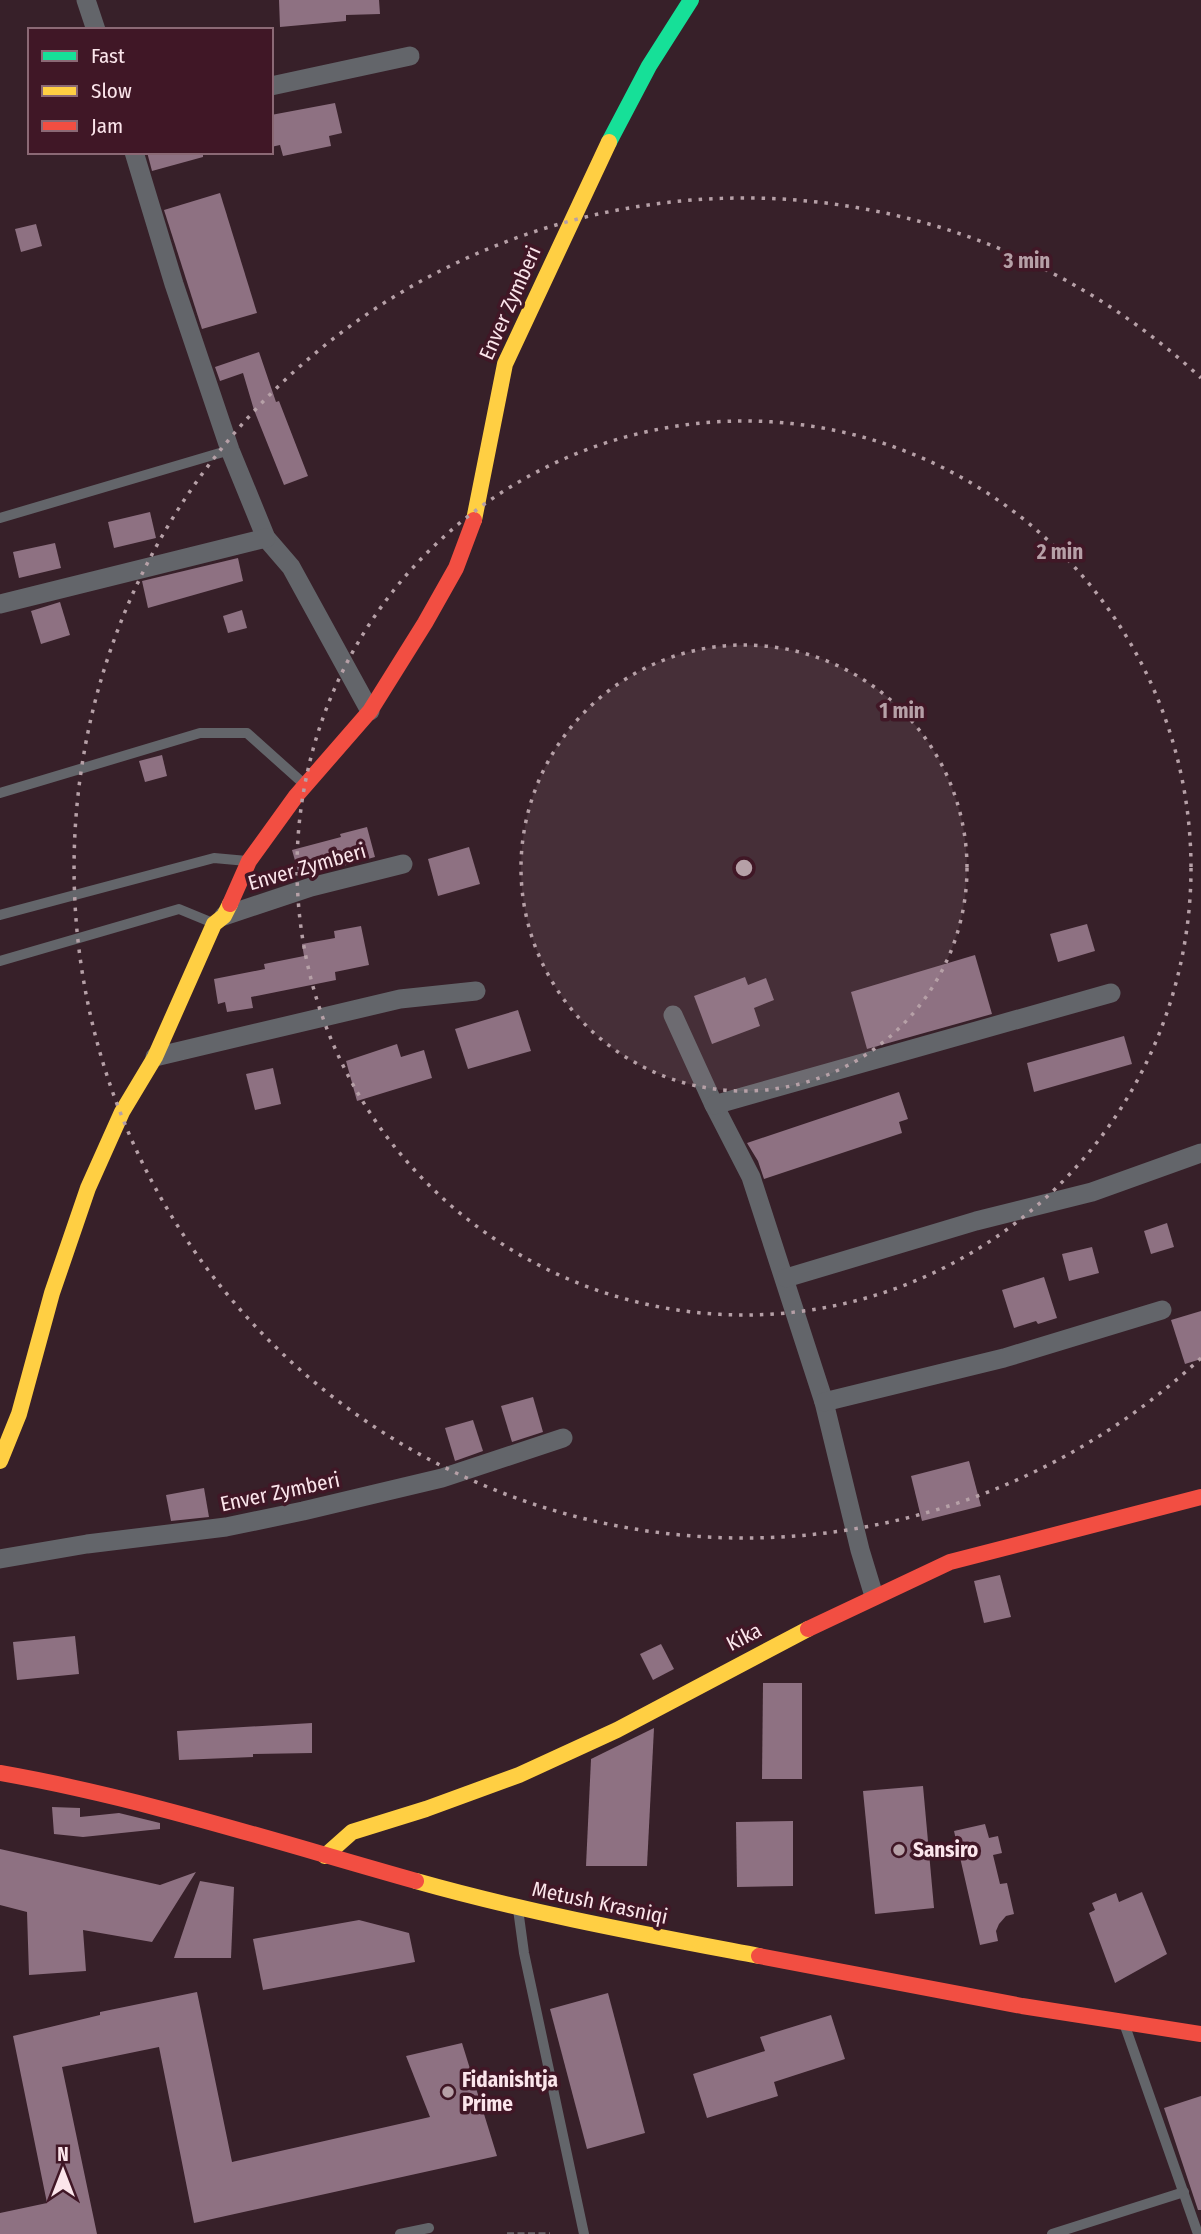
<svg xmlns="http://www.w3.org/2000/svg" width="1201" height="2234" font-family="'Fira Sans Condensed',sans-serif">
	<rect width="100%" height="100%" fill="#372029"/>
	<g fill="#8e7182">
		<polygon points="279,0 379,0 380,14 346,15 346,21 280,27"/>
		<polygon points="335,103 342,133 329,136 331,146 283,156 280,145 271,147 271,115"/>
		<polygon points="147,152 203,152 203,157 152,171"/>
		<polygon points="220,193 257,313 202,329 164,210"/>
		<polygon points="36,224 42,246 21,252 15,229"/>
		<polygon points="259,352 276,402 279,401 308,476 284,485 254,410 243,373 220,381 215,367"/>
		<polygon points="150,512 156,538 114,548 108,522"/>
		<polygon points="55,543 61,568 19,578 13,552"/>
		<polygon points="238,558 243,581 148,608 142,581"/>
		<polygon points="60,602 70,635 41,644 31,611"/>
		<polygon points="242,610 247,628 228,633 223,616"/>
		<polygon points="162,755 167,776 145,782 139,761"/>
		<polygon points="367,827 375,857 300,878 292,850 341,837 340,834"/>
		<polygon points="469,847 480,884 438,896 428,859"/>
		<polygon points="1087,924 1095,951 1058,962 1050,934"/>
		<polygon points="361,926 369,965 335,972 336,980 251,997 253,1008 227,1012 225,1002 218,1004 214,979 265,969 264,964 304,956 302,944 335,938 334,931"/>
		<polygon points="975,955 992,1014 867,1049 851,992"/>
		<polygon points="745,977 748,985 766,978 774,1000 754,1008 760,1026 712,1044 694,996"/>
		<polygon points="518,1010 531,1051 468,1069 455,1029"/>
		<polygon points="1124,1036 1132,1064 1034,1092 1027,1063"/>
		<polygon points="397,1044 401,1057 424,1050 432,1078 357,1101 346,1061"/>
		<polygon points="273,1068 281,1104 255,1110 246,1074"/>
		<polygon points="899,1092 908,1119 899,1122 902,1133 764,1179 758,1161 747,1143"/>
		<polygon points="1167,1223 1174,1247 1151,1254 1144,1231"/>
		<polygon points="1092,1247 1099,1273 1069,1281 1062,1254"/>
		<polygon points="1044,1277 1057,1318 1038,1324 1036,1321 1014,1328 1002,1290"/>
		<polygon points="1201,1311 1201,1359 1185,1364 1171,1320"/>
		<polygon points="533,1397 543,1432 512,1442 501,1406"/>
		<polygon points="473,1420 483,1451 455,1461 445,1428"/>
		<polygon points="969,1461 981,1506 922,1521 911,1476"/>
		<polygon points="204,1488 209,1517 171,1521 166,1495"/>
		<polygon points="1000,1575 1011,1617 984,1623 974,1581"/>
		<polygon points="75,1636 79,1674 17,1680 13,1642"/>
		<polygon points="661,1644 674,1669 653,1680 640,1654"/>
		<polygon points="763,1683 802,1683 802,1779 762,1779"/>
		<polygon points="312,1723 312,1753 253,1754 253,1757 179,1760 177,1731"/>
		<polygon points="654,1728 647,1866 586,1866 591,1759"/>
		<polygon points="923,1786 934,1908 875,1914 863,1791"/>
		<polygon points="52,1807 80,1808 80,1817 119,1813 160,1823 160,1829 83,1837 54,1834"/>
		<polygon points="793,1821 793,1886 737,1887 736,1822"/>
		<polygon points="985,1824 989,1838 998,1836 1002,1853 993,1855 1000,1884 1007,1883 1014,1914 1006,1916 999,1924 996,1931 998,1941 980,1945 954,1831"/>
		<polygon points="0,1849 160,1885 196,1872 152,1942 83,1930 86,1971 29,1975 27,1912 0,1905"/>
		<polygon points="200,1881 234,1887 231,1958 174,1958"/>
		<polygon points="1142,1892 1167,1954 1115,1983 1089,1913 1095,1910 1092,1903 1116,1893 1119,1902"/>
		<polygon points="359,1920 409,1933 415,1962 263,1990 253,1939"/>
		<polygon points="197,1992 232,2162 430,2117 406,2056 462,2043 497,2156 194,2223 159,2047 62,2067 97,2234 0,2234 0,2213 47,2203 13,2036 100,2015 100,2012"/>
		<polygon points="608,1993 645,2133 587,2149 550,2009"/>
		<polygon points="831,2015 845,2059 774,2082 778,2096 707,2118 693,2074 765,2051 760,2037"/>
		<polygon points="1201,2096 1201,2210 1198,2210 1164,2108"/>
	</g>
	<g fill="none" stroke-linecap="round" stroke-linejoin="round">
		<polyline stroke="#696368" stroke-width="3.5" stroke-dasharray="7 3.5" stroke-linecap="butt" points="507,2234 550,2234"/>
		<g stroke="#63656a" stroke-width="10">
			<polyline points="0,518 230,450"/>
			<polyline points="0,793 200,733 247,733 304,784"/>
			<polyline points="0,915 214,858 247,861"/>
			<polyline points="0,961 179,909 213,923"/>
			<polyline points="518,1909 524,1953 584,2234"/>
			<polyline points="1125,2026 1198,2234"/>
			<polyline points="400,2234 429,2228"/>
			<polyline points="1052,2234 1184,2192"/>
		</g>
		<g stroke="#63656a" stroke-width="19">
			<polyline points="86,0 96,30"/>
			<polyline points="271,86 410,56"/>
			<polyline points="134,152 174,284 230,450 266,538 291,567 370,711"/>
			<polyline points="0,604 266,538"/>
			<polyline points="224,916 311,887 403,864"/>
			<polyline points="673,1015 714,1105 751,1177 824,1402 860,1550 874,1596"/>
			<polyline points="155,1057 400,999 476,991"/>
			<polyline points="714,1105 1111,993"/>
			<polyline points="786,1278 976,1221 1092,1192 1201,1153"/>
			<polyline points="824,1402 1004,1358 1162,1310"/>
			<polyline points="0,1559 87,1544 226,1527 303,1511 442,1478 563,1438"/>
		</g>
		<polyline stroke="#16e098" stroke-width="16" points="609,142 649,66 691,0"/>
		<g stroke="#ffcf43" stroke-width="16">
			<polyline points="474,520 505,364 609,142"/>
			<polyline points="0,1461 19,1414 52,1293 88,1188 122,1112 155,1057 214,924 224,916 230,904"/>
			<polyline points="325,1856 352,1832 426,1809 519,1775 617,1730 808,1629"/>
			<path d="M 416,1881 C 529,1913 644,1934 759,1956"/>
		</g>
		<g stroke="#f24e42" stroke-width="16">
			<polyline points="230,904 249,861 296,796 370,711 425,623 456,568 474,520"/>
			<polyline points="808,1629 950,1562 1201,1497"/>
			<path d="M 0,1773 C 142,1798 277,1842 416,1881"/>
			<polyline points="759,1956 1022,2006 1201,2034"/>
		</g>
	</g>
	<circle cx="744" cy="868" r="223" fill="#b6a0a7" fill-opacity=".12"/>
	<g fill="none" stroke="#b6a0a7" stroke-width="3.5" stroke-dasharray="3.5 7">
		<circle cx="744" cy="868" r="223"/>
		<circle cx="744" cy="868" r="447"/>
		<path d="M1201 1358A670 670 0 1 1 1201 378"/>
	</g>
	<g fill="#b6a0a7" stroke="#401726" stroke-width="2.5">
		<circle cx="899" cy="1850" r="7"/>
		<circle cx="448" cy="2092" r="7"/>
	</g>
	<g text-anchor="middle" dominant-baseline="central" stroke-width="7" stroke-linejoin="round" paint-order="stroke">
		<g font-size="21" fill="#fbe5eb" stroke="#401726">
			<text transform="translate(510 303) rotate(-66)">Enver Zymberi</text>
			<text transform="translate(307 867) rotate(-16)">Enver Zymberi</text>
			<text transform="translate(280 1492) rotate(-12)">Enver Zymberi</text>
			<text transform="translate(744 1637) rotate(-27)">Kika</text>
			<text transform="translate(600 1903) rotate(12)">Metush Krasniqi</text>
		</g>
		<g font-size="21" font-weight="bold" fill="#fbe5eb" stroke="#401726" text-anchor="start">
			<text x="913" y="1850">Sansiro</text>
			<text x="462" y="2080">Fidanishtja<tspan x="462" dy="24">Prime</tspan></text>
		</g>
	</g>
	<circle cx="744" cy="868" r="10" fill="#b6a0a7" stroke="#401726" stroke-width="3.5"/>
	<g font-size="21" text-anchor="middle" font-weight="bold" fill="#b6a0a7" stroke="#401726" stroke-width="7" stroke-linejoin="round" paint-order="stroke">
		<text x="1027" y="268">3 min</text>
		<text x="1060" y="559">2 min</text>
		<text x="902" y="718">1 min</text>
	</g>
	<rect x="28" y="28" width="245" height="126" fill="#401726" stroke="#8b6975" stroke-width="2"/>
	<rect x="42" y="51" width="35" height="10" fill="#16e098" stroke="#8b6975" stroke-width="2"/>
	<text x="91" y="63" font-size="21" fill="#fbe5eb">Fast</text>
	<rect x="42" y="86" width="35" height="10" fill="#ffcf43" stroke="#8b6975" stroke-width="2"/>
	<text x="91" y="98" font-size="21" fill="#fbe5eb">Slow</text>
	<rect x="42" y="121" width="35" height="10" fill="#f24e42" stroke="#8b6975" stroke-width="2"/>
	<text x="91" y="133" font-size="21" fill="#fbe5eb">Jam</text>
	<g transform="translate(63 2171)" stroke="#401726" stroke-width="5" paint-order="stroke">
	<path d="M0-5L12 26L0 18L-12 26Z" fill="#fbe5eb"/>
	<text y="-10" font-size="19" font-weight="bold" text-anchor="middle" fill="#fbe5eb">N</text>
	</g>
</svg>
